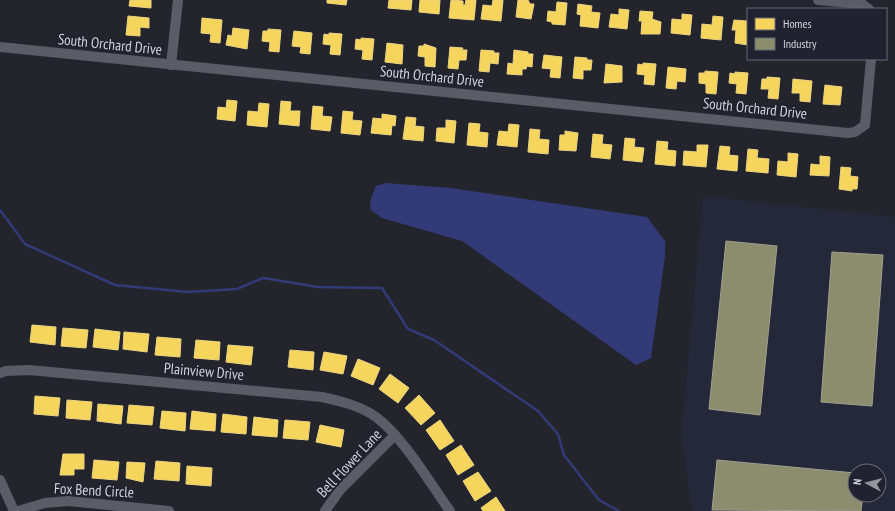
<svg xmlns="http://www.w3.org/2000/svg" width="895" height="511" font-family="'PT Sans Narrow',sans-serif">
	<rect width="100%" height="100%" fill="#24252c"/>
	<path fill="#242838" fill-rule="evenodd" d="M 703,196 L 895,217 L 895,511 L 692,511 L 681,437 ZM 855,471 L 879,471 L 879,495 L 855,495 Z"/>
	<polygon fill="#333a78" points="386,183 450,188 647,217 665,241 665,256 651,358 636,365 462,241 382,218 371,210 370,201 376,186"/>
	<g fill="#f6d55c" stroke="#ebd482">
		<polygon points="130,0 151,0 151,8 129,6"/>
		<polygon points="327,0 347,0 346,5 327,3"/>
		<polygon points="389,0 412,0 411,10 388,8"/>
		<polygon points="420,0 440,0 439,14 419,12"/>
		<polygon points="451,0 463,1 463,5 465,5 466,0 476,0 474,20 449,18"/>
		<polygon points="493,0 503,0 501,21 481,19 483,5 492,6"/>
		<polygon points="518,0 528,0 530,4 534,4 531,19 516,17"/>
		<polygon points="557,2 567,3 565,25 552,24 552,22 547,21 548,11 556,12"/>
		<polygon points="578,4 592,6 591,12 600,13 598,28 580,26 581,15 577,14"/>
		<polygon points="619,9 629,10 627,29 609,27 611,14 619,15"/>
		<polygon points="640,11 653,12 652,19 661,22 660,34 641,34 642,21 639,21"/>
		<polygon points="682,14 692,15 690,35 671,33 672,19 682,20"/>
		<polygon points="128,16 149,18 149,28 140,27 140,36 126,35"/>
		<polygon points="713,16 723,17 721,40 701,38 702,24 712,25"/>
		<polygon points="202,18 222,20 220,43 210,42 211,34 201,33"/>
		<polygon points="734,20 747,21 748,45 735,43 736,30 732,30"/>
		<polygon points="233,28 249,30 247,49 226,45 228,35 232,36"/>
		<polygon points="268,29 281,30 279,52 269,51 270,42 262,41 263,31 268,31"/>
		<polygon points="294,31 312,33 310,54 300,53 301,47 292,46"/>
		<polygon points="329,33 342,34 340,55 330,54 331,45 323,44 324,34 329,35"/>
		<polygon points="361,38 374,39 372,60 362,59 363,50 355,49 356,39 361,40"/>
		<polygon points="387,43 403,45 402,64 385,62"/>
		<polygon points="424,44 436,48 435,67 425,66 425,57 418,56 419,46 424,46"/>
		<polygon points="450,47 463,48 462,50 467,50 466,60 459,60 458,69 448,68"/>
		<polygon points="481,50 494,51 494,53 499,53 498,64 490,63 489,72 479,71"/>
		<polygon points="514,50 528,52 528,54 533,54 532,67 527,66 526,69 522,69 522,75 507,74 508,63 513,64"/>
		<polygon points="544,55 562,57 560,78 550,77 551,69 542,68"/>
		<polygon points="575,57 587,58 587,60 592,60 591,70 583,70 583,79 573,78"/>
		<polygon points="643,63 656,64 654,85 644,84 645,75 637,74 638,64 643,65"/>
		<polygon points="606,64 622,66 622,82 604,83"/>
		<polygon points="668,67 686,69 685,82 677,81 676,89 666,88"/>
		<polygon points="705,71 718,72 716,94 706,93 706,84 699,83 699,73 705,73"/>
		<polygon points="735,72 748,73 746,94 736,93 737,84 729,83 730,73 735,74"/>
		<polygon points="767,77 780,78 778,99 768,98 769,89 761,89 762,79 767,79"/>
		<polygon points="793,79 812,81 810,102 800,101 800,93 792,93"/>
		<polygon points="825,85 842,87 840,105 823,104"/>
		<polygon points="227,100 237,101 235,121 217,119 218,107 226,108"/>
		<polygon points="281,101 291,102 290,111 300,111 299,126 279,124"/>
		<polygon points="259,103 269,104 267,127 247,125 248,111 258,112"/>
		<polygon points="313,106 323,107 322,116 332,117 330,131 311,129"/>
		<polygon points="343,111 353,112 352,120 362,121 360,135 341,133"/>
		<polygon points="382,114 396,116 395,126 392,125 391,135 371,133 373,118 382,119"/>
		<polygon points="406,117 416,118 415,126 424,127 423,141 403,139"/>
		<polygon points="446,120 456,121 454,143 436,141 437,128 446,128"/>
		<polygon points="469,123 480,124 479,132 488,133 487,147 467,145"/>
		<polygon points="509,124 519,125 517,147 497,145 499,131 508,132"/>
		<polygon points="530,129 540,130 539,139 549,140 548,154 528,152"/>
		<polygon points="565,131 578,133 576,151 559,150 560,135 565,135"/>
		<polygon points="593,134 603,135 602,144 612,145 610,159 591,157"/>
		<polygon points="625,138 635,139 634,147 644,148 642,162 623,160"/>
		<polygon points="657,141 668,142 667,150 676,151 675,166 655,164"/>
		<polygon points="697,145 708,145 706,167 683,165 684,151 697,152"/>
		<polygon points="720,146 730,147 729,155 738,156 737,171 717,169"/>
		<polygon points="748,149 758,150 757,158 769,159 768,173 746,171"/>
		<polygon points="788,153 798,154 796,177 777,175 778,161 788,162"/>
		<polygon points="820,156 830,157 829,176 810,175 811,164 820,165"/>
		<polygon points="841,167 851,168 850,176 858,177 857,189 852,189 852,191 839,189"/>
		<polygon points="32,325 56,327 55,345 30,342"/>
		<polygon points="63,328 88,330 86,348 61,346"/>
		<polygon points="95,329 120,332 118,350 93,347"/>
		<polygon points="124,332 149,334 147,352 123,349"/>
		<polygon points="157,337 181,339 180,357 155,355"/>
		<polygon points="196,340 220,342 219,360 194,358"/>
		<polygon points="228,345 253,347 251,365 226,362"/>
		<polygon points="290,350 314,352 313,370 288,367"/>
		<polygon points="324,352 347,356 343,374 320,370"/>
		<polygon points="358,359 380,368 373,385 351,376"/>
		<polygon points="390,374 409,388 398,403 379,389"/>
		<polygon points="419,395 435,413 421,425 405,408"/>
		<polygon points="35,396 60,398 58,416 34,414"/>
		<polygon points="67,400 92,402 90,420 66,418"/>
		<polygon points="98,404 123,406 121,424 97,421"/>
		<polygon points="129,405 154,407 152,425 127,423"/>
		<polygon points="162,411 186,413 185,431 160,428"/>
		<polygon points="192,411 216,414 215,431 190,429"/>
		<polygon points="223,414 247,417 246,434 221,432"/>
		<polygon points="254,417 278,420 277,437 252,435"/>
		<polygon points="285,420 310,422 308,440 283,438"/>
		<polygon points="440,420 454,441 440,450 426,430"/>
		<polygon points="320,425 344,430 341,447 316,442"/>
		<polygon points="461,445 474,465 458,475 446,455"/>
		<polygon points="63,454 84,454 84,469 74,469 74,475 60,475"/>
		<polygon points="94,460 119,462 117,480 92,478"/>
		<polygon points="156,461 180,463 179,481 154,479"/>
		<polygon points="127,462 145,463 143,482 126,478"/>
		<polygon points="187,466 212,468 211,486 186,484"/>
		<polygon points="478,472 491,491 475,501 463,481"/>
		<polygon points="496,497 505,511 483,511 481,508"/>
	</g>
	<g fill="#8c8c6e" stroke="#a1a18f">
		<polygon points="726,241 777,246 760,415 709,409"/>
		<polygon points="832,252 883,255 872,406 821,402"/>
		<polygon points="717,460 855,473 855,495 863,495 861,511 712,510"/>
	</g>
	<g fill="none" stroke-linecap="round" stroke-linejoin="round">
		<polyline stroke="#333a78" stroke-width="2.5" points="0,210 25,244 115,285 188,292 237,289 263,278 318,287 382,288 408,329 434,340 538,411 558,434 564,455 599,500 619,511"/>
		<g stroke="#5b5c67" stroke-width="10">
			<polyline points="818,0 862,4 869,9"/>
			<polyline points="0,47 848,133 855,132 865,125 871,59"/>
			<polyline points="171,65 178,0"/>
			<path d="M 0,373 L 6,371 L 29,370 L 322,397 C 340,401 361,406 376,417 C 403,437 430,483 450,511"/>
			<polyline points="0,480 14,511"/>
			<polyline points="18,511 45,503 68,501 169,511"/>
			<polyline points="325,511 340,490 395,435"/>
		</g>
	</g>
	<g text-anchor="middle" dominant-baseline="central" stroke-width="4" stroke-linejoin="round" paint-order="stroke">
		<g font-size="15" fill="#d1d3dc" stroke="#20232f">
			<text transform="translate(110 44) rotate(6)">South Orchard Drive</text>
			<text transform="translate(432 76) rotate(6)">South Orchard Drive</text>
			<text transform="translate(755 108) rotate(6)">South Orchard Drive</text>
			<text transform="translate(204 371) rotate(5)">Plainview Drive</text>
			<text transform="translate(349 463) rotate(-47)">Bell Flower Lane</text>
			<text transform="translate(94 490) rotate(3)">Fox Bend Circle</text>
		</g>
	</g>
	<rect x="747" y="8" width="140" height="52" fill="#20232f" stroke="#676974"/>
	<rect x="755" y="18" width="20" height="12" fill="#f6d55c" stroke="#676974"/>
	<text x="783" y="28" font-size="12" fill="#d1d3dc">Homes</text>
	<rect x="755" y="38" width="20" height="12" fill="#8c8c6e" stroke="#676974"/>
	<text x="783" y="48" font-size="12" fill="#d1d3dc">Industry</text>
	<g transform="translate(867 483) rotate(277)"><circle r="19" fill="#20232f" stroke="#676974"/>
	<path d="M0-3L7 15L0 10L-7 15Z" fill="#94969e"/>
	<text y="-6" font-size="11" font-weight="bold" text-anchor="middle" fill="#d1d3dc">N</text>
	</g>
</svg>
